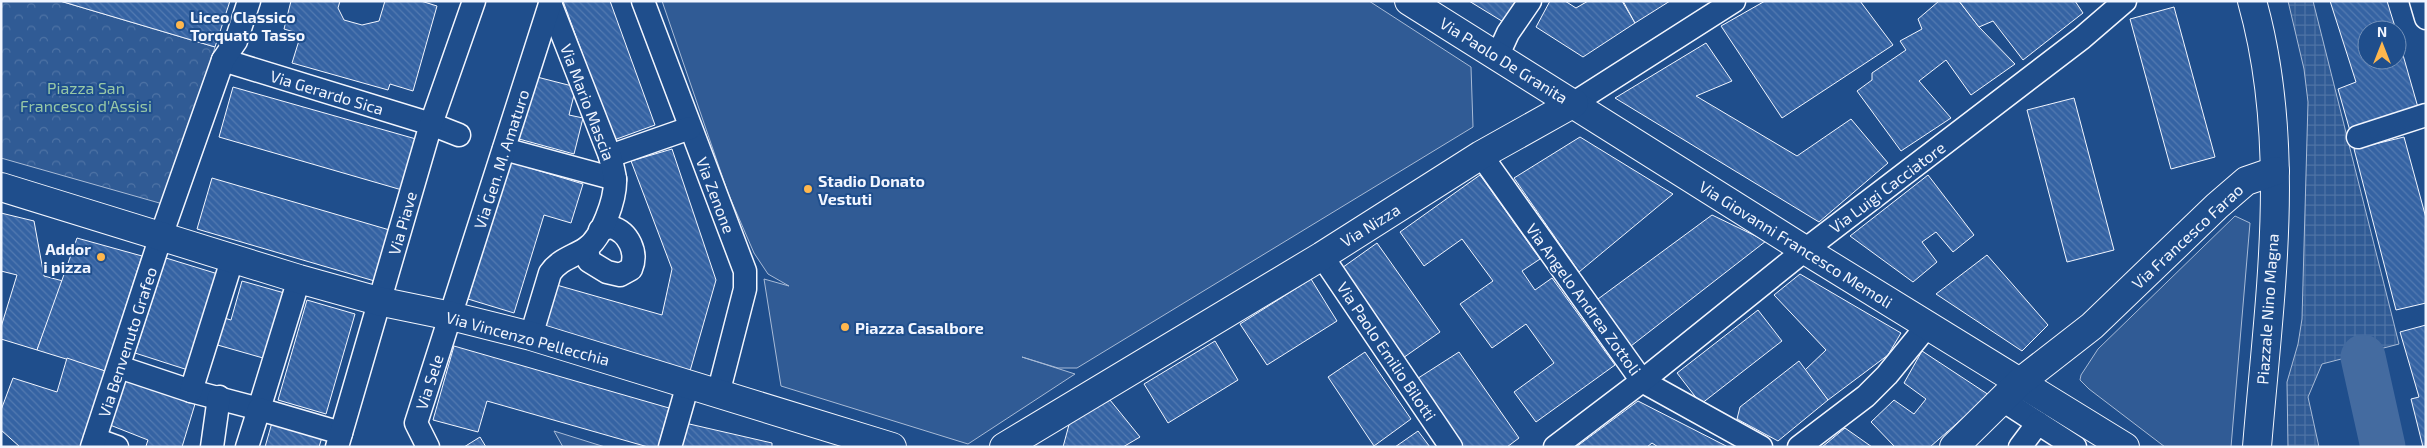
<svg xmlns="http://www.w3.org/2000/svg" width="2427" height="448" font-family="'Exo 2',sans-serif">
	<defs>
		<pattern id="park-crowns" width="20" height="18" patternUnits="userSpaceOnUse" patternTransform="scale(1.25)"><rect width="20" height="18" fill="#305b95"/><path d="M2 6a3 3 0 1 1 6 0M12 15a3 3 0 1 1 6 0" fill="none" stroke="#4e73a5"/></pattern>
		<pattern id="plaza-grid" width="8" height="8" patternUnits="userSpaceOnUse" patternTransform="scale(1.25)"><rect width="8" height="8" fill="#305b95"/><path d="M0 4h8M4 0v8" fill="none" stroke="#4e73a5"/></pattern>
		<pattern id="building-back-hatch" width="6" height="6" patternUnits="userSpaceOnUse" patternTransform="scale(1.25)"><rect width="6" height="6" fill="#3563a3"/><path d="M-1 5l2 2M0 0l6 6M5-1l2 2" fill="none" stroke="#537ab1"/></pattern>
	</defs>
	<rect width="100%" height="100%" fill="#1f4e8c"/>
	<g fill="#305b95" stroke="#a8bbd7">
		<polygon points="662,1 1369,1 1471,67 1473,127 1077,368 1058,368 1022,357 1075,374 968,444 781,386 764,279 789,286 768,274 754,253 728,193"/>
		<polygon points="2235,216 2250,223 2231,447 2165,447 2089,389 2080,380 2081,375 2098,349"/>
		<polygon points="554,431 605,447 563,447"/>
	</g>
	<polygon fill="url(#park-crowns)" stroke="#a8bbd7" points="1,1 60,1 215,47 170,206 1,158"/>
	<polygon fill="url(#plaza-grid)" stroke="#a8bbd7" points="2288,1 2313,1 2399,344 2322,364 2308,397 2319,447 2288,447 2287,382 2298,344 2302,319 2308,102 2304,69"/>
	<g fill="none" stroke-linecap="round" stroke-linejoin="round">
		<polyline stroke="#446ba0" stroke-width="45" points="2363,357 2383,447"/>
	</g>
	<g fill="url(#building-back-hatch)" stroke="#f2f6ff">
		<polygon points="60,1 230,1 215,47"/>
		<polygon points="291,1 340,1 338,8 344,20 362,25 379,21 385,1 421,1 437,6 413,91 390,84 388,90 292,63 301,34 284,29"/>
		<polygon points="563,1 610,1 655,125 614,140"/>
		<polygon points="1469,1 1518,1 1505,23"/>
		<polygon points="1550,1 1565,1 1576,8 1588,1 1622,1 1635,23 1583,57 1536,27"/>
		<polygon points="1623,1 1670,1 1635,23"/>
		<polygon points="1765,1 1860,1 1893,45 1782,118 1721,26"/>
		<polygon points="1939,1 1959,1 1979,27 2015,64 1971,95 1946,60 1919,81 1951,118 1901,151 1857,91 1872,80 1872,73 1906,50 1900,41 1922,29 1918,19"/>
		<polygon points="1959,1 2075,1 2083,13 2023,60 1993,21 1979,27"/>
		<polygon points="2330,1 2387,1 2396,30 2367,30 2367,60 2397,60 2397,34 2419,111 2350,131 2338,89 2356,82"/>
		<polygon points="2174,7 2215,157 2171,169 2130,19"/>
		<polygon points="1706,43 1732,81 1696,96 1797,156 1851,119 1888,163 1819,222 1615,98"/>
		<polygon points="537,77 576,87 569,115 583,118 574,154 519,139"/>
		<polygon points="233,87 416,139 402,190 219,137"/>
		<polygon points="2074,98 2114,250 2067,262 2027,110"/>
		<polygon points="1580,137 1673,194 1579,272 1514,178"/>
		<polygon points="2404,137 2426,218 2426,303 2396,310 2354,149"/>
		<polygon points="672,149 716,280 690,371 542,325 553,284 662,315 672,269 631,161"/>
		<polygon points="510,162 583,184 571,223 544,215 514,313 468,299"/>
		<polygon points="1480,175 1540,259 1522,271 1535,290 1552,278 1615,365 1536,422 1514,392 1554,363 1526,324 1492,348 1460,304 1493,281 1462,239 1424,266 1400,232"/>
		<polygon points="1928,175 1974,235 1953,252 1936,232 1922,242 1937,262 1913,282 1850,236"/>
		<polygon points="212,178 393,231 378,282 197,229"/>
		<polygon points="1,213 34,221 44,276 63,281 37,350 1,339 1,327 17,275 1,271"/>
		<polygon points="1712,215 1766,241 1631,346 1598,299"/>
		<polygon points="77,238 142,256 105,371 37,350"/>
		<polygon points="1377,243 1440,332 1403,358 1339,270"/>
		<polygon points="1987,255 2048,325 2022,351 1936,294"/>
		<polygon points="166,258 218,274 188,370 135,353"/>
		<polygon points="1800,274 1901,333 1888,355 1828,400 1805,370 1826,350 1774,295"/>
		<polygon points="1311,279 1337,321 1267,365 1240,324"/>
		<polygon points="242,281 288,294 270,360 214,344 221,317 231,320"/>
		<polygon points="307,300 355,314 326,414 278,400"/>
		<polygon points="1758,310 1782,341 1701,404 1677,373"/>
		<polygon points="2426,325 2426,447 2423,447 2411,399 2419,397 2400,332"/>
		<polygon points="1215,341 1238,380 1168,423 1144,384"/>
		<polygon points="454,346 669,408 658,447 648,447 487,401 478,432 433,420"/>
		<polygon points="1922,351 1989,395 1930,447 1895,447 1871,422 1894,400 1914,414 1926,399 1904,383"/>
		<polygon points="1365,352 1411,419 1374,446 1328,377"/>
		<polygon points="1459,352 1519,438 1507,447 1460,447 1412,382"/>
		<polygon points="67,358 105,371 81,447 20,447 1,430 1,410 13,378 57,392"/>
		<polygon points="1799,361 1828,400 1778,441 1737,419 1740,407"/>
		<polygon points="125,380 195,404 182,447 148,447 146,446 148,440 110,425"/>
		<polygon points="1110,400 1140,437 1123,447 1063,447 1070,421"/>
		<polygon points="1638,401 1728,447 1658,447 1652,443 1647,447 1576,447"/>
		<polygon points="273,419 323,434 319,447 265,447"/>
		<polygon points="685,423 772,443 772,447 679,447"/>
		<polygon points="1845,428 1872,447 1822,447"/>
		<polygon points="1418,431 1430,447 1395,447"/>
		<polygon points="480,437 486,447 464,447"/>
	</g>
	<g fill="none" stroke-linecap="round" stroke-linejoin="round">
		<defs>
			<g id="street">
				<polyline points="643,1 745,271 745,289 718,394"/>
				<polyline points="2421,1 2426,18"/>
				<polyline points="1497,57 1508,33 1530,1"/>
				<polyline points="223,60 431,124 459,135"/>
				<polyline points="1574,103 1734,1"/>
				<polyline points="2358,137 2426,115"/>
				<polyline points="504,149 615,179"/>
				<polyline points="1481,155 1642,381 1761,447"/>
				<polyline points="610,156 690,128"/>
				<path d="M 587,248 L 589,261 L 607,272 L 620,275 L 631,269 C 638,253 629,232 611,227 L 600,230"/>
				<polyline points="1322,256 1451,447"/>
				<path d="M 531,336 L 550,273 C 559,260 572,257 585,249 C 602,239 616,198 615,179 C 614,172 612,164 610,156 L 550,3"/>
				<polyline points="119,367 191,391 259,409 299,279"/>
				<polyline points="191,391 233,257"/>
				<polyline points="2001,399 2038,423"/>
				<polyline points="95,439 117,447"/>
				<polyline points="92,447 161,236 223,60 236,41 249,1"/>
				<polyline points="212,447 219,397"/>
				<polyline points="247,447 259,409 341,433"/>
				<polyline points="337,447 431,124 474,1"/>
				<polyline points="428,447 416,423 551,1"/>
				<polyline points="670,447 688,384"/>
				<polyline points="1555,447 1642,381 1805,250 2082,38 2125,1"/>
				<polyline points="1799,447 1866,396 1887,375 1927,326"/>
				<polyline points="2020,447 2038,423 2075,447"/>
			</g>
			<g id="secondary">
				<polyline points="1409,1 1805,250 2125,447"/>
				<path d="M 2252,1 C 2293,146 2269,299 2257,447"/>
				<polyline points="1,187 299,279 378,301 451,316 531,336 892,447"/>
				<polyline points="1004,447 1322,256 1481,155 1574,103"/>
				<polyline points="1954,447 2020,382 2092,326 2217,206 2246,181 2275,171"/>
			</g>
		</defs>
		<use href="#street" stroke="#f2f6ff" stroke-width="25"/>
		<use href="#secondary" stroke="#f2f6ff" stroke-width="30"/>
		<use href="#street" stroke="#1f4e8c" stroke-width="22"/>
		<use href="#secondary" stroke="#1f4e8c" stroke-width="28"/>
	</g>
	<g fill="#ffb74d" stroke="#1f4e8c" stroke-width="2">
		<circle cx="180" cy="25" r="5"/>
		<circle cx="808" cy="189" r="5"/>
		<circle cx="101" cy="257" r="5"/>
		<circle cx="845" cy="327" r="5"/>
	</g>
	<g text-anchor="middle" dominant-baseline="central" stroke-width="4" stroke-linejoin="round" paint-order="stroke">
		<g font-size="16" font-weight="bold" fill="#f2f6ff" stroke="#1f4e8c" text-anchor="start">
			<text x="190" y="16">Liceo Classico<tspan x="190" dy="18">Torquato Tasso</tspan></text>
			<text x="818" y="180">Stadio Donato<tspan x="818" dy="18">Vestuti</tspan></text>
			<text x="91" y="248" text-anchor="end">Addor<tspan x="91" dy="18">i pizza</tspan></text>
			<text x="855" y="327">Piazza Casalbore</text>
		</g>
		<g font-size="16" fill="#f2f6ff" stroke="#1f4e8c">
			<text transform="translate(1504 60) rotate(32)">Via Paolo De Granita</text>
			<text transform="translate(327 92) rotate(17)">Via Gerardo Sica</text>
			<text transform="translate(588 102) rotate(69)">Via Mario Mascia</text>
			<text transform="translate(501 159) rotate(-72)">Via Gen. M. Amaturo</text>
			<text transform="translate(1887 187) rotate(-37)">Via Luigi Cacciatore</text>
			<text transform="translate(716 195) rotate(69)">Via Zenone</text>
			<text transform="translate(402 223) rotate(-74)">Via Piave</text>
			<text transform="translate(1370 225) rotate(-32)">Via Nizza</text>
			<text transform="translate(2187 236) rotate(-43)">Via Francesco Farao</text>
			<text transform="translate(1796 244) rotate(32)">Via Giovanni Francesco Memoli</text>
			<text transform="translate(1584 299) rotate(54)">Via Angelo Andrea Zottoli</text>
			<text transform="translate(2267 309) rotate(-86)">Piazzale Nino Magna</text>
			<text transform="translate(528 338) rotate(15)">Via Vincenzo Pellecchia</text>
			<text transform="translate(127 342) rotate(-72)">Via Benvenuto Grafeo</text>
			<text transform="translate(1387 351) rotate(56)">Via Paolo Emilio Bilotti</text>
			<text transform="translate(429 382) rotate(-72)">Via Sele</text>
		</g>
		<g font-size="16" fill="#97c8a6" stroke="#1f4e8c">
			<text x="86" y="87">Piazza San<tspan x="86" dy="18">Francesco d'Assisi</tspan></text>
		</g>
	</g>
	<rect width="2427" height="448" fill="none" stroke="#f2f6ff" stroke-width="5"/>
	<g transform="translate(2382 45)"><circle r="24" fill="#1f4e8c" stroke="#7391ba"/>
	<path d="M0-4L9 19L0 12L-9 19Z" fill="#ffb74d"/>
	<text y="-8" font-size="14" font-weight="bold" text-anchor="middle" fill="#f2f6ff">N</text>
	</g>
</svg>
